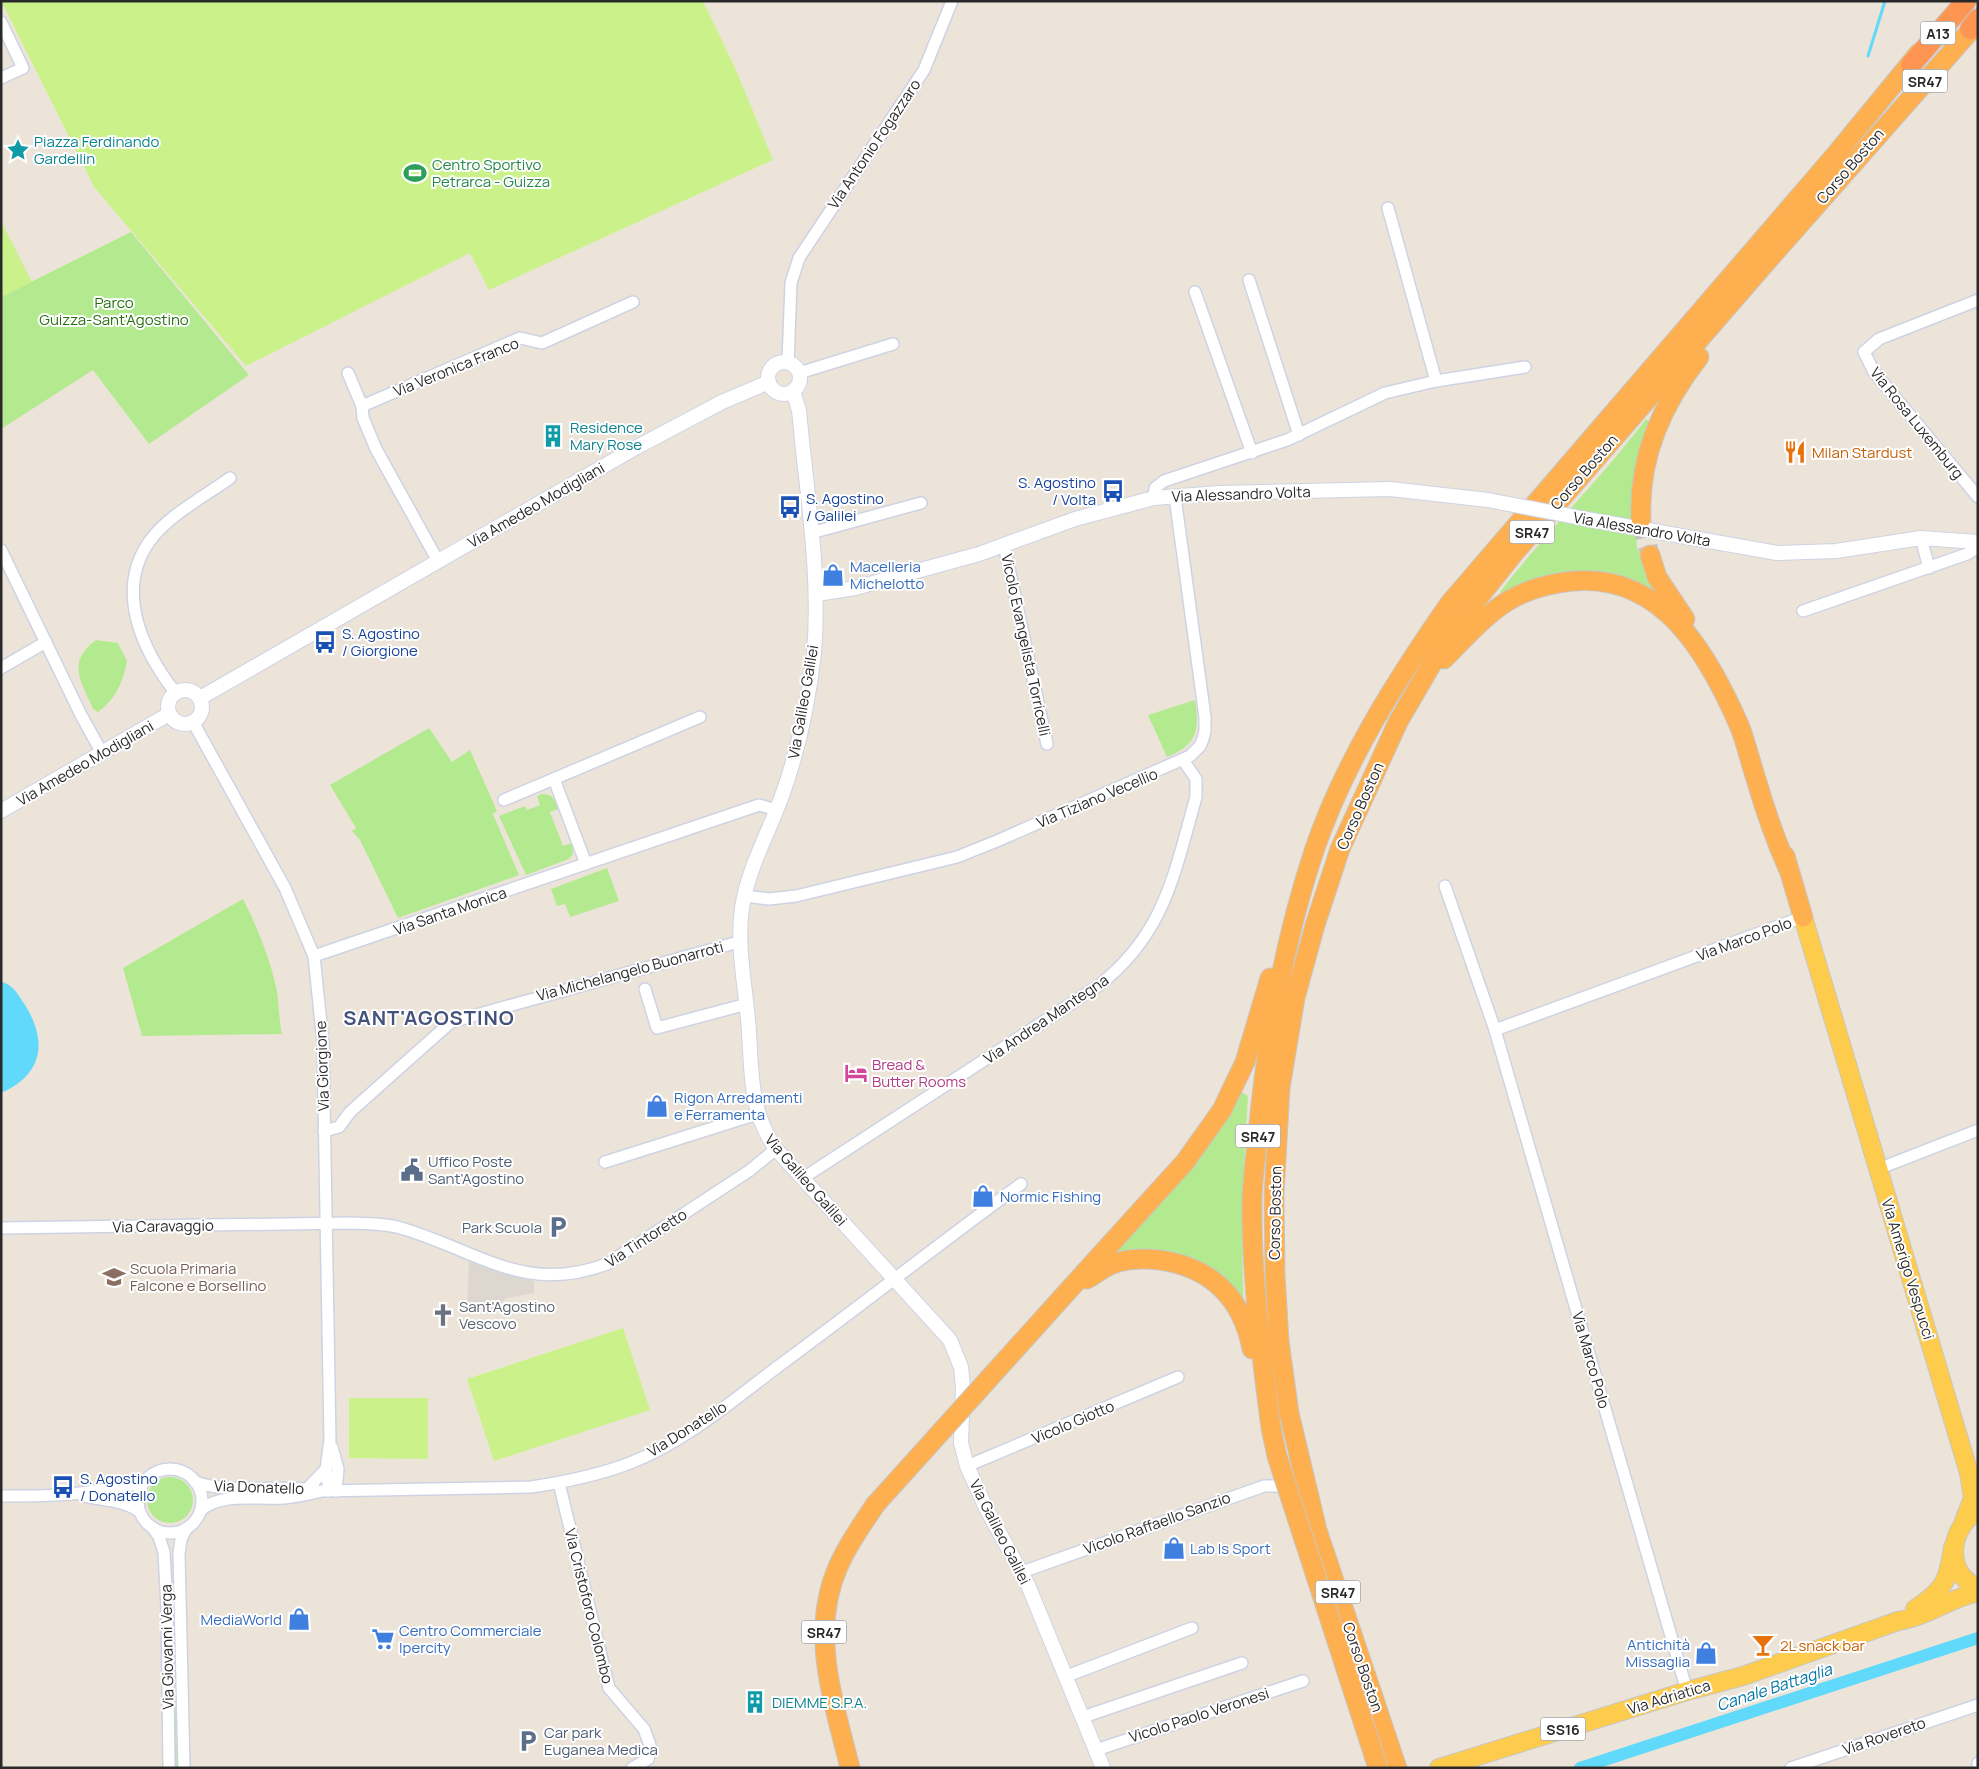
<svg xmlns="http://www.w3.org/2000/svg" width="1979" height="1769" font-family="Manrope,sans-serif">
	<rect width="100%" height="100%" fill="#ede4d9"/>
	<g fill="#b3ea90">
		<polygon points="131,232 249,375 149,444 93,370 1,429 1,297"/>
		<path d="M 1646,419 L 1652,423 L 1634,504 L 1637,548 L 1657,586 L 1650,594 L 1628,583 L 1504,598 L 1500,592 C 1546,532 1601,479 1646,419 Z"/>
		<path d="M 96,640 L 118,643 L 127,661 C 123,682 116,699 98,712 L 93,709 C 81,681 66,662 96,640 Z"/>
		<path d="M 1195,700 C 1200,730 1197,745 1167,757 L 1148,715 Z"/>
		<polygon points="429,728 452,762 470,750 497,811 493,814 519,875 398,918 360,840 352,831 356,828 330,785"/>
		<path d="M 542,794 C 553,794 555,799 558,809 L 550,812 L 563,846 L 572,843 L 573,854 L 569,859 L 526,875 L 499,816 L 525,806 L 527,810 L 540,805 L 537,796 Z"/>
		<polygon points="607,868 619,901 570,917 565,904 557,906 551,889"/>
		<path d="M 243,899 C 258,929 270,958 277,991 C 279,1005 279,1020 282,1034 L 142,1036 L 123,968 Z"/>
		<path d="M 1238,1090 L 1248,1096 C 1244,1167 1240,1237 1244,1308 L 1231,1292 L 1137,1257 L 1069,1290 Z"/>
		<circle cx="170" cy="1500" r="23"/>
		<polygon points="173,1582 177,1768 174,1768 170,1583"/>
	</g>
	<g fill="#cbf28a">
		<polygon points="1,1 703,1 736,70 773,160 489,290 470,253 246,366 94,187"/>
		<polygon points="1,221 32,282 1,297"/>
		<polygon points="623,1328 650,1410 494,1461 467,1379"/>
		<polygon points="349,1398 428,1398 428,1459 349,1458"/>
	</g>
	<polygon fill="#ddd7d0" points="469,1259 502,1273 534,1281 534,1293 507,1298 502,1302 499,1311 488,1314 467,1308"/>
	<path fill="#61d9fa" d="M 1,982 C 10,983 16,991 21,999 C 47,1036 47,1073 1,1093 Z"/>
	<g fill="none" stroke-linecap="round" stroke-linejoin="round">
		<polyline stroke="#61d9fa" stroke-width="3" points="1868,56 1885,1"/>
		<polyline stroke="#61d9fa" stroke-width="12" points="1580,1768 1978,1638"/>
		<polyline stroke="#c6bfb6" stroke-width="19" stroke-dasharray="19 9" stroke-linecap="butt" points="1641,519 1650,555"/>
		<defs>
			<g id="minor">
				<polyline points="1,22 23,68 1,78"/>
				<polyline points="1388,208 1436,381"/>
				<polyline points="1249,280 1299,435"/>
				<polyline points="1195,292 1252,453"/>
				<polyline points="1978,300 1879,339 1864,352 1874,372 1978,497"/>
				<polyline points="788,363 791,283 799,258 924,70 952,1"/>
				<polyline points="348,373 362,406 363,418 376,449 438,561"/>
				<polyline points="799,373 893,344"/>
				<polyline points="362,406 520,338 542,343 633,302"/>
				<polyline points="1154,498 1155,488 1164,481 1287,440 1385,393 1436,381 1525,367"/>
				<polyline points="811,533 921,503"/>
				<polyline points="1921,538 1929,568"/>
				<polyline points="1004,545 1047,744"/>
				<polyline points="1,550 81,715 102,753"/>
				<polyline points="1803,611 1967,554 1975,549 1977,542"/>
				<polyline points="1,668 46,642"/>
				<path d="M 175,692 C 142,650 115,591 149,542 C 168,515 204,497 230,478"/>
				<polyline points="193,722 285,888 314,956 323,1043 330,1440 326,1469 329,1491"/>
				<polyline points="554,779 586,864"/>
				<polyline points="504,800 700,717"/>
				<polyline points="1445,886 1495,1030 1687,1691"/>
				<polyline points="745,896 769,899 796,896 957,857 997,841 1190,756 1200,746 1203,739 1205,731 1205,717 1175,497"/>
				<polyline points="314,956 759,805 777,810"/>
				<polyline points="645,989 657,1028 747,1004"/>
				<polyline points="1495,1030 1803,917"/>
				<polyline points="324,1131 339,1127 350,1112 451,1022 742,941"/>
				<polyline points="605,1162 757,1114"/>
				<polyline points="1878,1169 1978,1130"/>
				<path d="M 803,1178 L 1098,986 C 1165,934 1174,874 1196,797 L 1196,779 L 1183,760"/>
				<path d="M 1,1228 L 351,1223 C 368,1224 387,1223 404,1229 C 478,1251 525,1295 607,1264 L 749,1171 L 776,1149"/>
				<polyline points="332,1447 338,1469 336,1491"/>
				<polyline points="967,1466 1178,1377"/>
				<circle cx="170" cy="1501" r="32"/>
				<path d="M 195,1482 C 234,1495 276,1484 316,1490"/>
				<polyline points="559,1483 609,1688 644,1729 651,1748 648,1759 632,1768"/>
				<polyline points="307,1489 326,1469"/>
				<path d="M 81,1495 C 101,1501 121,1499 139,1511"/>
				<path d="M 1,1496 C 33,1496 64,1496 95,1491 C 113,1488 127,1488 144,1481"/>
				<path d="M 201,1510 C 222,1492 257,1500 284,1498 C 297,1497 310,1494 322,1491 L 531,1487 C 565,1482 599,1475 630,1463 C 684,1442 731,1402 776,1368 C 859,1307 939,1244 1021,1184"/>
				<polyline points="153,1528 159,1537 164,1552 167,1608 169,1768"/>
				<polyline points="1022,1572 1264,1486 1290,1486"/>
				<polyline points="1067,1676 1192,1628"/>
				<polyline points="1083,1717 1242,1663"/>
				<polyline points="1096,1750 1303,1681"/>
				<polyline points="184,1768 179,1554 181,1539 186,1529"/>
				<polyline points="1791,1768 1978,1705"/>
				<polyline points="1978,1768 1978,1763"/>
			</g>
			<g id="tertiary">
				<circle cx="784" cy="378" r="16"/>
				<path d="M 793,392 L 799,410 C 806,490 821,572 814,653 C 809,698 799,747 784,790 C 771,829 748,867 742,908 C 736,949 747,993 749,1033 C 752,1077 750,1112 776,1149 L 950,1340 L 961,1367 L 963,1387 L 961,1443 L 967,1466 L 986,1508 L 1028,1585 L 1103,1768"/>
				<polyline points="1586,519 1777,553 1836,551 1921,538 1978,542"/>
				<polyline points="817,594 855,588 979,554 1075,519 1154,498 1220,493 1390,489 1488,500"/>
				<circle cx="185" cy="707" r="17"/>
				<polyline points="200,698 637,447 722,402 769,382"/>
				<polyline points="1,811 169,714"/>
			</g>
			<g id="primary">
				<polyline points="1803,917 1969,1473 1973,1498 1964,1521"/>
				<path d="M 1973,1514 C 1948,1534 1946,1573 1978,1588"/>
				<path d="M 1915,1609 C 1945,1589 1948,1581 1953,1547"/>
				<path d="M 1439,1768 L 1687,1691 L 1743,1676 L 1898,1621 C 1926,1617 1950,1598 1978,1592"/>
			</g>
			<g id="trunk">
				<path d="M 1641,519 C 1638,457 1662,404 1699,357"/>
				<polyline points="1650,555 1657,577 1685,619"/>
				<path d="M 1444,659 C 1463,640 1483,617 1506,602 C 1526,590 1550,583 1574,581 C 1663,574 1708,654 1739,725 C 1746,742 1750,761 1756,779 C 1765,810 1775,839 1788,868"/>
				<polyline points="1785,856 1803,917"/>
				<path d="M 1087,1279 C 1094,1275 1102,1269 1110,1265 C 1126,1258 1142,1258 1159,1260 C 1211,1267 1242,1297 1252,1349"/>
				<polyline points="1067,1292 1185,1162 1222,1110 1245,1062 1270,978"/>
				<path d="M 1271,1428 C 1261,1352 1251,1274 1252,1198 C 1253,1176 1256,1154 1258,1133 C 1267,1037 1284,942 1314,851 C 1344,762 1397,679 1450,603 L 1837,153 L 1919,53"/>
				<path d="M 850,1768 C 834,1702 809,1633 838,1567 C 847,1545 862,1525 875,1505"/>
				<polyline points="1397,1768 1317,1530 1289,1413 1279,1341 1275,1274 1274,1195 1280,1088 1295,998 1315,925 1340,849 1398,722 1444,643 1467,612 1514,553 1762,267 1978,22"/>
			</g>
			<g id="motorway">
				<polyline points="1970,29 1978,19"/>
				<polyline points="1911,65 1966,1"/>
			</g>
		</defs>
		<use href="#minor" stroke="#ced3e4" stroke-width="14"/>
		<use href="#tertiary" stroke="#ced3e4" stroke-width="16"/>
		<use href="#primary" stroke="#c7c7c7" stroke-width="20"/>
		<use href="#trunk" stroke="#c7c7c7" stroke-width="21"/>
		<use href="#motorway" stroke="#c7c7c7" stroke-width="22"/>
		<use href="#minor" stroke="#fff" stroke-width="11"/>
		<use href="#tertiary" stroke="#fff" stroke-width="14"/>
		<use href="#primary" stroke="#fecc4d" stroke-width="18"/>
		<use href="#trunk" stroke="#feb050" stroke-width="19"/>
		<use href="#motorway" stroke="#ff9552" stroke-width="20"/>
		<defs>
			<polyline id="tertiary-bridge" points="1488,500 1586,519"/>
			<g id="trunk-bridge">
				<polyline points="1271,1428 1277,1456 1378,1768"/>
				<polyline points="875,1505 1067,1292"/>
			</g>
		</defs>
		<use href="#tertiary-bridge" stroke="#ced3e4" stroke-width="16" stroke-linecap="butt"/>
		<use href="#trunk-bridge" stroke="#c7c7c7" stroke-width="21" stroke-linecap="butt"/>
		<use href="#tertiary-bridge" stroke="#fff" stroke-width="14"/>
		<use href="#trunk-bridge" stroke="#feb050" stroke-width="19"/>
	</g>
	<defs>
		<symbol id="sight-bare" viewBox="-9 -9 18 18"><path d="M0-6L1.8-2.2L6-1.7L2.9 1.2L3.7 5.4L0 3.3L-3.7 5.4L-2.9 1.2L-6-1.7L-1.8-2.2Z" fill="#0f9aa8" stroke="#fff" stroke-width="2.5" paint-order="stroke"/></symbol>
		<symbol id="stadium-bare" viewBox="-9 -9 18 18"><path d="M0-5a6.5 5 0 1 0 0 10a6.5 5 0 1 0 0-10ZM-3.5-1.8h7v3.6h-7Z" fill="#2e9e5b" stroke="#fff" stroke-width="2.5" paint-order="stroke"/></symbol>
		<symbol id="building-bare" viewBox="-9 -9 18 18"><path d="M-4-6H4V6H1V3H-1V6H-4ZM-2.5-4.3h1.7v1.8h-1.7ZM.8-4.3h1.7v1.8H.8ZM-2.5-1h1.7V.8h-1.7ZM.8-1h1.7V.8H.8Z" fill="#0f9aa8" stroke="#fff" stroke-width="2.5" paint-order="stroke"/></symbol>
		<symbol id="restaurant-bare" viewBox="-9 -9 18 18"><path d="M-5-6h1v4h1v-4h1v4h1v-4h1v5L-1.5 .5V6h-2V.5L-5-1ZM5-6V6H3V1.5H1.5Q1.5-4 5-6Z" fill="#e8710a" stroke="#fff" stroke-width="2.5" paint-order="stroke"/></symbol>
		<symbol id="bus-bare" viewBox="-9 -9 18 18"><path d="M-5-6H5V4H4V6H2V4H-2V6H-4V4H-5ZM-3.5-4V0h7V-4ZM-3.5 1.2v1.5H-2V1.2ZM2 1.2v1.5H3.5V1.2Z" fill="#1a4fb4" stroke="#fff" stroke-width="2.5" paint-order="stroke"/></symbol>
		<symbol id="shop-bare" viewBox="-9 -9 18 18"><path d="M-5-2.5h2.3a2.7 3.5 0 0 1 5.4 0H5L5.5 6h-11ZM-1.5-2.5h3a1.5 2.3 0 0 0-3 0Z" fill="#3f7fe0" stroke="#fff" stroke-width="2.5" paint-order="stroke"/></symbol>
		<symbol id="hotel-bare" viewBox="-9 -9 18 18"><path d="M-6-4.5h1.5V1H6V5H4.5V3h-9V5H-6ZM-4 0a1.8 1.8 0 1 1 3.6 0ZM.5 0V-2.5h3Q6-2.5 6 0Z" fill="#d1479c" stroke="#fff" stroke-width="2.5" paint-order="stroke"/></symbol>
		<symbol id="civic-bare" viewBox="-9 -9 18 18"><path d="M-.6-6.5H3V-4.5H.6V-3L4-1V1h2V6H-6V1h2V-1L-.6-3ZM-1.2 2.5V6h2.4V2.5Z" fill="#5c6f8a" stroke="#fff" stroke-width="2.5" paint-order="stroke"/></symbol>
		<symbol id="parking-bare" viewBox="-9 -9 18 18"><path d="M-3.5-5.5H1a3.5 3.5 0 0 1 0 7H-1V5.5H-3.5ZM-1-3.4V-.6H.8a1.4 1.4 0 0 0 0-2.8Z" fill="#5c6f8a" stroke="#fff" stroke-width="2.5" paint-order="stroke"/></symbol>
		<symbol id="school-bare" viewBox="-9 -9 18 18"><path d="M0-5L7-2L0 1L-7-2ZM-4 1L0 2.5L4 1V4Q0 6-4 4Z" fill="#8d6e63" stroke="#fff" stroke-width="2.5" paint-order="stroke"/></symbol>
		<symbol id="church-bare" viewBox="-9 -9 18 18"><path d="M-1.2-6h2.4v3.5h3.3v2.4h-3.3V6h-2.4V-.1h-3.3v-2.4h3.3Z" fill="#6b7280" stroke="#fff" stroke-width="2.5" paint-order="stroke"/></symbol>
		<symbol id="supermarket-bare" viewBox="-9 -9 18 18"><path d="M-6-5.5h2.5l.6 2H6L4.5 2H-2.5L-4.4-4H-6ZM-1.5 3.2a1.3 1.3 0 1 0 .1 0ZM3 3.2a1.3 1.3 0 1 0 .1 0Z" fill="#3f7fe0" stroke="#fff" stroke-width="2.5" paint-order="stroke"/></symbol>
		<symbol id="bar-bare" viewBox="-9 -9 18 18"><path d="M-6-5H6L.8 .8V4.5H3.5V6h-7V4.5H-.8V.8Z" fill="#e8710a" stroke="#fff" stroke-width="2.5" paint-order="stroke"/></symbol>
	</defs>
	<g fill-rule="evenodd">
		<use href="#sight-bare" x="2" y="134" width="32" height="32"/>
		<use href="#stadium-bare" x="399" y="157" width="32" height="32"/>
		<use href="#building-bare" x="537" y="420" width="32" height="32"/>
		<use href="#restaurant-bare" x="1779" y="436" width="32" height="32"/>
		<use href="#bus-bare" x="1097" y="475" width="32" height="32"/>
		<use href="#bus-bare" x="774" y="491" width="32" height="32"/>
		<use href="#shop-bare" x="817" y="559" width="32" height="32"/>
		<use href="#bus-bare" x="309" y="626" width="32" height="32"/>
		<use href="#hotel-bare" x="840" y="1057" width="32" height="32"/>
		<use href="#shop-bare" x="641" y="1090" width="32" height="32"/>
		<use href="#civic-bare" x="396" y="1154" width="32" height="32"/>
		<use href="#shop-bare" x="967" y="1180" width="32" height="32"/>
		<use href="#parking-bare" x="542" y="1211" width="32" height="32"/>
		<use href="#school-bare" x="98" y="1261" width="32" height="32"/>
		<use href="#church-bare" x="427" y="1299" width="32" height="32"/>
		<use href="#bus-bare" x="47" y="1471" width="32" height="32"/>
		<use href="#shop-bare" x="1158" y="1532" width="32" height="32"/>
		<use href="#shop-bare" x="283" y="1603" width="32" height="32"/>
		<use href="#supermarket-bare" x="367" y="1623" width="32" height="32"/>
		<use href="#bar-bare" x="1747" y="1629" width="32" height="32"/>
		<use href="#shop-bare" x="1690" y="1637" width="32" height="32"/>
		<use href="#building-bare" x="739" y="1686" width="32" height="32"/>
		<use href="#parking-bare" x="512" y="1725" width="32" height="32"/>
	</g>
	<g text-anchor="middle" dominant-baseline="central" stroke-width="4" stroke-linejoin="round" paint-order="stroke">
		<g fill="#fff" stroke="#696969" stroke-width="1">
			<rect x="1920.5" y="21.5" width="35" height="23" rx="4"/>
			<rect x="1902.5" y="69.5" width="45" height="23" rx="4"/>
			<rect x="1509.5" y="520.5" width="45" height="23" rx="4"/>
			<rect x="1235.5" y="1124.5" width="45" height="23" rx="4"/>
			<rect x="1315.5" y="1580.5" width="45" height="23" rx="4"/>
			<rect x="801.5" y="1620.5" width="45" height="23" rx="4"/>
			<rect x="1540.5" y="1717.5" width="45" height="23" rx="4"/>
		</g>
		<g font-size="14" font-weight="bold" fill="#292929">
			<text x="1938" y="33">A13</text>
			<text x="1925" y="81">SR47</text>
			<text x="1532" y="532">SR47</text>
			<text x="1258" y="1136">SR47</text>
			<text x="1338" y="1592">SR47</text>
			<text x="824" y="1632">SR47</text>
			<text x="1563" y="1729">SS16</text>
		</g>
		<g font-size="15" fill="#0d838f" stroke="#fff" text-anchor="start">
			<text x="34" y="141">Piazza Ferdinando<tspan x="34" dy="17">Gardellin</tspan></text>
			<text x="570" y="427">Residence<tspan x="570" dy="17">Mary Rose</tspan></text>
			<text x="772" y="1702">DIEMME S.P.A.</text>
		</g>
		<g font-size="15" fill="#292929" stroke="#fff">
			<text transform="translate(874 144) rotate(-56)">Via Antonio Fogazzaro</text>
			<text transform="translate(1850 166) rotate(-49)">Corso Boston</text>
			<text transform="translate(456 367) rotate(-22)">Via Veronica Franco</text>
			<text transform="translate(1917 423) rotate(51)">Via Rosa Luxemburg</text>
			<text transform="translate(1584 472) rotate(-49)">Corso Boston</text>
			<text transform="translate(1241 494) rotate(-2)">Via Alessandro Volta</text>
			<text transform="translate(536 505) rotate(-30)">Via Amedeo Modigliani</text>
			<text transform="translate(1642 529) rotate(10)">Via Alessandro Volta</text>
			<text transform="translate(1026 645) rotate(78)">Vicolo Evangelista Torricelli</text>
			<text transform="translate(803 702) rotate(-80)">Via Galileo Galilei</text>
			<text transform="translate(85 763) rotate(-30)">Via Amedeo Modigliani</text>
			<text transform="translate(1097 798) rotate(-23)">Via Tiziano Vecellio</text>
			<text transform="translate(1360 806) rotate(-66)">Corso Boston</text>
			<text transform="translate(450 911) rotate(-19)">Via Santa Monica</text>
			<text transform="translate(1744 939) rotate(-20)">Via Marco Polo</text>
			<text transform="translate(630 971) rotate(-15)">Via Michelangelo Buonarroti</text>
			<text transform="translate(1046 1019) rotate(-34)">Via Andrea Mantegna</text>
			<text transform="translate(322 1066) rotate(-92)">Via Giorgione</text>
			<text transform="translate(806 1180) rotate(49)">Via Galileo Galilei</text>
			<text transform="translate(1275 1213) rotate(-89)">Corso Boston</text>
			<text transform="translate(163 1226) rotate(-1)">Via Caravaggio</text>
			<text transform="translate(646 1238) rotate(-33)">Via Tintoretto</text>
			<text transform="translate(1908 1269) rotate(73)">Via Amerigo Vespucci</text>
			<text transform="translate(1591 1360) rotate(74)">Via Marco Polo</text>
			<text transform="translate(1073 1422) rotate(-23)">Vicolo Giotto</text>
			<text transform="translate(687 1429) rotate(-32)">Via Donatello</text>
			<text transform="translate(259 1487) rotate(2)">Via Donatello</text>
			<text transform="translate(1157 1523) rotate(-20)">Vicolo Raffaello Sanzio</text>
			<text transform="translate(1000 1532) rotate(63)">Via Galileo Galilei</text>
			<text transform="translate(589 1606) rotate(76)">Via Cristoforo Colombo</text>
			<text transform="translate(167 1647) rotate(-91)">Via Giovanni Verga</text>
			<text transform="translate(1363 1667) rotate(71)">Corso Boston</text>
			<text transform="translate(1669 1697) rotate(-17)">Via Adriatica</text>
			<text transform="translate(1199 1715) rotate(-18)">Vicolo Paolo Veronesi</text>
			<text transform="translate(1884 1736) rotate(-19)">Via Rovereto</text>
		</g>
		<g font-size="15" fill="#27864d" stroke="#fff" text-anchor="start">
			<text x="432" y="164">Centro Sportivo<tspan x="432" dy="17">Petrarca - Guizza</tspan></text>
		</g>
		<g font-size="15" fill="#2a6d12" stroke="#fff">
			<text x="114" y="302">Parco<tspan x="114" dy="17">Guizza-Sant'Agostino</tspan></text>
		</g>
		<g font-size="15" fill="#c56008" stroke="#fff" text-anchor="start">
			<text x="1812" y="452">Milan Stardust</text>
			<text x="1780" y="1645">2L snack bar</text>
		</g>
		<g font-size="15" fill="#164399" stroke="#fff" text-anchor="start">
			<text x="1096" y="482" text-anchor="end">S. Agostino<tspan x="1096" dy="17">/ Volta</tspan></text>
			<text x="806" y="498">S. Agostino<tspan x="806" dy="17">/ Galilei</tspan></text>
			<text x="342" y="633">S. Agostino<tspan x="342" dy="17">/ Giorgione</tspan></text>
			<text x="80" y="1478">S. Agostino<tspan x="80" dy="17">/ Donatello</tspan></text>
		</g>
		<g font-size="15" fill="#366cbe" stroke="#fff" text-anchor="start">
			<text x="850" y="566">Macelleria<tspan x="850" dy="17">Michelotto</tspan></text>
			<text x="674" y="1097">Rigon Arredamenti<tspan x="674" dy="17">e Ferramenta</tspan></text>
			<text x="1000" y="1196">Normic Fishing</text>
			<text x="1190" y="1548">Lab Is Sport</text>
			<text x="282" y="1619" text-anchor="end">MediaWorld</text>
			<text x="399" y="1630">Centro Commerciale<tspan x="399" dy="17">Ipercity</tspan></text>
			<text x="1690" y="1644" text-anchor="end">Antichità<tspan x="1690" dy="17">Missaglia</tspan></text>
		</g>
		<g font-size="15" fill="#b23c85" stroke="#fff" text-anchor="start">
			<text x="872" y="1064">Bread &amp;<tspan x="872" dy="17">Butter Rooms</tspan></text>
		</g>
		<g font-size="15" fill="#4e5e75" stroke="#fff" text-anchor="start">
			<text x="428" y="1161">Uffico Poste<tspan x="428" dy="17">Sant'Agostino</tspan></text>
			<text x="542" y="1227" text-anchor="end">Park Scuola</text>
			<text x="544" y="1732">Car park<tspan x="544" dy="17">Euganea Medica</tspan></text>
		</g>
		<g font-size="15" fill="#785e54" stroke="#fff" text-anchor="start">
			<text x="130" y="1268">Scuola Primaria<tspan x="130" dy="17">Falcone e Borsellino</tspan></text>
		</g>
		<g font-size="15" fill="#5b616d" stroke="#fff" text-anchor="start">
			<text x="459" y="1306">Sant'Agostino<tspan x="459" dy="17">Vescovo</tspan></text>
		</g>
		<g font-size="16" font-style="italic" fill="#0075a6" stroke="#fff">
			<text transform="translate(1774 1687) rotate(-18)">Canale Battaglia</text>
		</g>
		<g font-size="20" font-weight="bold" letter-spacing="1" fill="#45527e" stroke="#fff">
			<text x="429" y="1017">SANT'AGOSTINO</text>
		</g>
	</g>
	<rect width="1979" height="1769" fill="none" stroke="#292929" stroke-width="5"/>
</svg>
